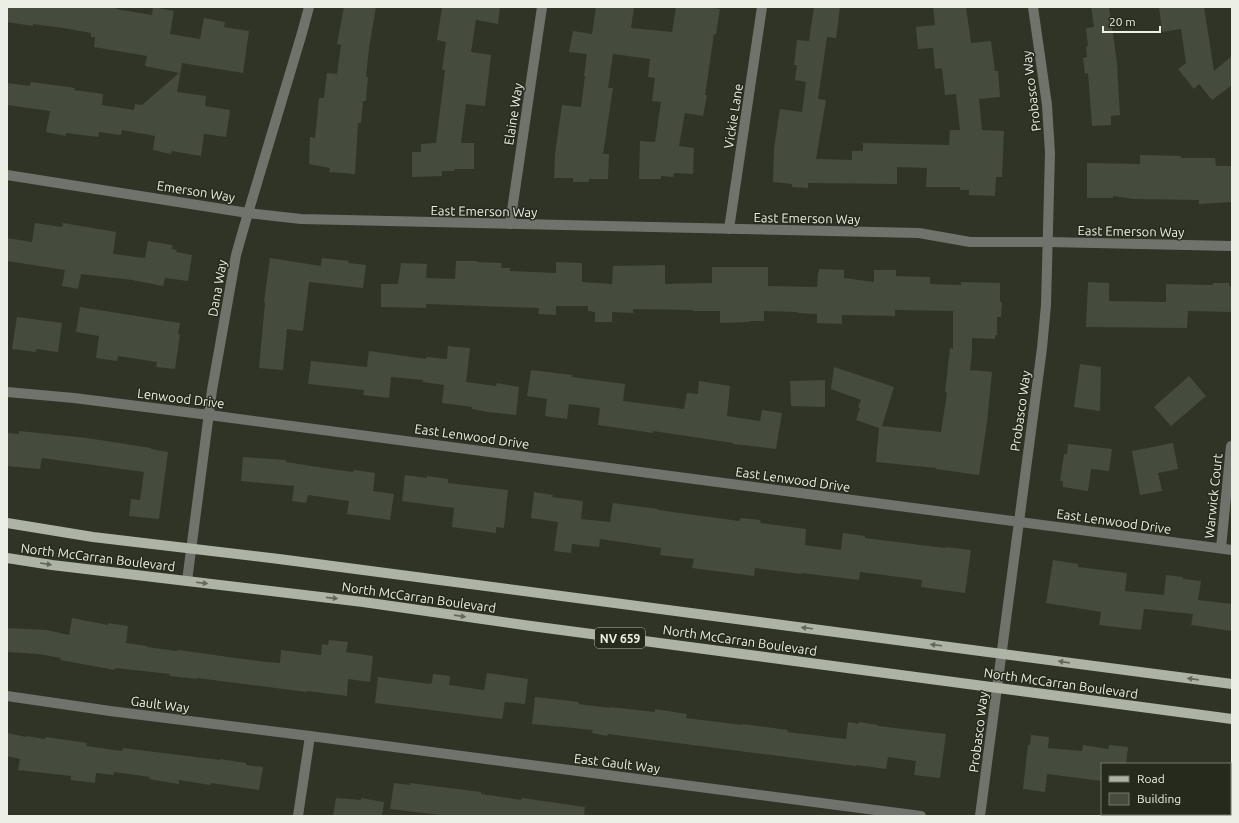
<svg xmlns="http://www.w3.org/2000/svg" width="1239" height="823" font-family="Ubuntu,sans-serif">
	<rect width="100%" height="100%" fill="#2f3426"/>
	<g fill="#464c3d">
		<polygon points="7,7 117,7 116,9 152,15 153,7 174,11 170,34 200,39 204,18 225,22 224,27 249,31 243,73 182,63 177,92 206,96 205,106 230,110 226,137 204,134 201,156 172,151 171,154 153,150 155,136 122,130 121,135 99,132 98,137 66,133 66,136 46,132 50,111 7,105 7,83 30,86 31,82 75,88 74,90 103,94 102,105 134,110 135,104 142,105 179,73 145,66 147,56 94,47 95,37 91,37 91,33 63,28 33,24 33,26 7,22"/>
		<polygon points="344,7 376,7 369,48 366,77 368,77 366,101 363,101 361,123 358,123 355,174 329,172 330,168 309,164 310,137 315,138 319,98 324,98 327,73 337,74 341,45 337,44"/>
		<polygon points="442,7 500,7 498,24 476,20 471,52 491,55 485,106 466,104 461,143 474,143 474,169 454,169 454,171 442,171 442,176 412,177 412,152 421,152 421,144 436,143 445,70 442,70 446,42 437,40"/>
		<polygon points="596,7 634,7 631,28 672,32 676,7 709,7 720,9 716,34 714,34 705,95 707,95 703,116 685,113 679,146 694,148 693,174 674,173 673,177 661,176 661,179 639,179 640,141 655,142 661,102 652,101 655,78 648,77 650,59 613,54 608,88 613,88 603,154 609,154 608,179 589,179 589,182 573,182 573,178 554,178 555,154 562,105 581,107 585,76 584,76 587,54 569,52 573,31 592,34"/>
		<polygon points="814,7 840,7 836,38 827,37 818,99 826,100 816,159 852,160 852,151 863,151 863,143 949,145 950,130 960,130 956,94 945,95 942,68 935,69 933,48 918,49 916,27 935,25 933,7 966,7 971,43 991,41 995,71 998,71 1000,97 979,99 982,130 1004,131 1002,177 996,177 995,196 969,195 969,190 960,190 960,187 926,187 927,168 897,167 897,184 808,183 808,188 792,187 792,184 773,182 774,148 780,109 802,112 806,82 795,80 797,65 794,65 797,40 809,41"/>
		<polygon points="1091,7 1109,7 1117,63 1120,115 1111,116 1111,125 1092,126 1088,73 1085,74 1083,58 1087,57 1086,47 1088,46 1086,28 1094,27"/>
		<polygon points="1159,7 1204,7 1214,71 1232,56 1232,85 1212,100 1199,84 1194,89 1178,69 1186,63 1181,29 1162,32"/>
		<polygon points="1140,155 1181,156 1181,158 1215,158 1216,166 1232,166 1232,202 1199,204 1199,200 1133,199 1113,196 1113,198 1087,198 1087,163 1140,164"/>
		<polygon points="35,223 62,227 63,223 116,232 113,254 145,258 148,241 172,245 172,249 177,250 176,252 192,255 188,281 165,278 163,286 132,280 81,274 78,289 62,286 65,270 7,261 7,238 32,242"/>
		<polygon points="270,258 321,266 322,258 349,261 348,263 366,265 363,288 309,282 303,331 287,329 283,370 259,368 265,303 264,302"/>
		<polygon points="456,261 477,261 477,262 502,263 501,268 510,268 510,271 556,273 556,262 582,263 582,282 612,284 613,266 665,265 665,284 712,283 712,267 768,267 768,286 817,287 818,272 819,272 819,269 844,270 844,278 874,282 874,270 896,270 896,276 930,277 930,284 961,285 961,282 1000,283 1000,302 1002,302 1001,317 997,317 997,335 995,335 995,339 972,338 972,353 970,370 992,372 987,422 979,475 936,469 936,468 876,462 879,428 856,420 860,408 858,407 861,400 831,389 834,367 894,387 882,426 941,432 947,393 945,392 950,348 953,349 953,311 895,310 895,316 842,315 842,324 817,323 817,314 797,313 798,312 764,311 764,321 750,321 750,322 720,323 720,311 693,311 693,310 633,309 633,313 612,312 612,322 595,322 595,312 588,311 588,306 556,306 556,315 538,314 539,308 426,304 426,308 381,307 381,284 398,284 401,263 427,264 426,278 455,279"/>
		<polygon points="1088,282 1109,283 1109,301 1166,302 1166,284 1213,285 1213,283 1229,283 1229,286 1232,286 1232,312 1188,311 1187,328 1086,327"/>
		<polygon points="80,307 180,323 178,334 180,334 175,369 156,367 157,362 118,356 117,361 96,358 99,336 76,332"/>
		<polygon points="17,317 62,323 58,352 36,349 36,352 12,349"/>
		<polygon points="448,346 470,348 466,382 496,386 497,383 519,387 516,415 488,412 472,409 472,407 442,403 444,385 423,382 423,380 391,377 389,398 363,395 364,390 308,384 311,361 367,367 369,351 426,359 426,357 447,359"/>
		<polygon points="1080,364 1101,367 1100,411 1074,407"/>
		<polygon points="531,370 572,375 572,377 625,384 623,401 684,409 687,393 698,394 699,381 730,386 727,416 760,421 762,410 782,413 776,449 733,444 733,443 653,431 653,433 598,425 600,408 569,404 567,419 545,416 547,399 527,396"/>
		<polygon points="1189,376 1206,396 1171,426 1154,407"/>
		<polygon points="825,380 825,407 791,406 790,381"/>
		<polygon points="19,431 87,438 151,448 151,449 168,452 159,519 129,516 131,499 140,500 144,472 42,458 40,469 7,466 7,433 19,434"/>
		<polygon points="1173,443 1178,469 1158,473 1162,491 1140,495 1132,451"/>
		<polygon points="1068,444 1112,449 1109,471 1091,469 1088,491 1063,487 1063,481 1060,481 1064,454 1067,454"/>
		<polygon points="243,457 286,460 286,462 324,468 353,472 354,470 375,473 373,491 394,494 390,520 347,514 349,501 308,495 306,503 292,501 294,486 241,481"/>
		<polygon points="405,475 427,478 427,476 448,479 448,483 508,490 504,528 496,527 496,533 452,527 454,508 402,501"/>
		<polygon points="534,492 553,495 552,497 583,501 581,519 610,522 613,503 658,509 658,510 739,521 741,518 760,520 761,523 806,529 805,545 841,550 843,533 865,536 865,538 945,548 945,547 971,550 965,593 921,587 922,580 860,572 859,580 802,573 801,574 755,568 754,576 692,568 694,559 660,555 661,548 600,539 599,547 572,544 571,553 554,551 558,522 531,518"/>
		<polygon points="1053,560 1078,564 1078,567 1127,573 1125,591 1164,595 1166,575 1183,577 1183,579 1201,581 1198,600 1232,604 1232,631 1191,625 1193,614 1144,609 1141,630 1099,625 1101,612 1046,603"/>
		<polygon points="72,618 108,625 108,623 128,626 126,643 147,646 147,647 177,651 178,650 266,662 280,663 281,650 321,655 322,644 328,645 329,640 348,642 346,652 373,656 370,682 348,679 347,696 307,691 307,692 197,678 197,679 170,676 170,674 115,668 115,670 60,660 61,658 38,654 7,652 7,628 47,630 69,635"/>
		<polygon points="487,673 528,679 525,704 505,702 502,719 375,703 378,677 430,684 431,683 432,683 433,674 450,676 449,685 484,690"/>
		<polygon points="535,697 579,702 578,704 610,708 610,707 655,712 655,709 687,714 686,718 742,725 742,724 788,730 787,732 846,739 848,722 859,724 859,722 878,725 878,726 946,734 940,778 914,775 916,761 888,757 886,769 856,765 856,766 608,734 607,736 592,733 593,730 532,724"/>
		<polygon points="7,733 26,737 26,736 45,739 46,737 87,743 86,746 122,751 123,748 139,750 220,760 220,759 246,763 246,765 263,767 259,790 211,783 210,785 179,780 179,784 149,779 150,777 114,772 114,775 96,773 95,783 71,780 71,776 18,770 20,759 7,756"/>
		<polygon points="1031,735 1049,737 1048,748 1082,751 1083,745 1108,749 1109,745 1128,747 1126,764 1102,764 1102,781 1047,774 1045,792 1023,789 1028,745 1030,745"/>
		<polygon points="394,783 410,785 410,783 465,790 481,792 481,794 521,800 522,798 585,807 584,816 449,816 390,809"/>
		<polygon points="336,798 361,800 361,798 384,802 382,816 333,816"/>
	</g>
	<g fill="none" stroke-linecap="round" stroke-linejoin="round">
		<g stroke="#70736c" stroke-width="10">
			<polyline points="7,175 248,213 301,219 919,233 970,242 1048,242 1232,246"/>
			<polyline points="510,224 542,7"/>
			<polyline points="729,229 762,7"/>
			<polyline points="7,392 74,398 209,415 1232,550"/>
			<polyline points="1221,548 1231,446"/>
			<polyline points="187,581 212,390 236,255 248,213 302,33 309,7"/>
			<polyline points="7,696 110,711 310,736 921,816"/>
			<polyline points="298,816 310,736"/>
		</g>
		<polyline stroke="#70736c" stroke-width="10" points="980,816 1042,348 1046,305 1050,153 1047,105 1033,7"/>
		<g stroke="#aeb4a5" stroke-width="10">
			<polyline points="7,523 93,537 279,559 1232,684"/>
			<polyline points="7,558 52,565 363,602 531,626 1232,719"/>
		</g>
	</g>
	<defs><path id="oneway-solid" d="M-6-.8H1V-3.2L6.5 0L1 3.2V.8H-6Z"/></defs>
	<g fill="#63685a">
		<use href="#oneway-solid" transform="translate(46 564) rotate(9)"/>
		<use href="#oneway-solid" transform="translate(202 583) rotate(7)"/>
		<use href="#oneway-solid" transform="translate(332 598) rotate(6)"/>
		<use href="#oneway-solid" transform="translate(460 616) rotate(8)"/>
		<use href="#oneway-solid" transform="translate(807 628) rotate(-173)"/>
		<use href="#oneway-solid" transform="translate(936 645) rotate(-173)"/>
		<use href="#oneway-solid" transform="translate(1064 662) rotate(-172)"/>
		<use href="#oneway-solid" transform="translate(1193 679) rotate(-172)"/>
	</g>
	<g text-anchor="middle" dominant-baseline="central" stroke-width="3" stroke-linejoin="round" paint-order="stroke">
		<rect fill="#252a1d" stroke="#b0b4aa" stroke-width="1" x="595" y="628" width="50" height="20" rx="3"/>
		<g font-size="12" font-weight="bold" fill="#ebefe6">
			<text x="620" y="638">NV 659</text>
		</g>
		<g font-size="13" fill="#ebefe6" stroke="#252a1d">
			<text transform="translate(1031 91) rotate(-97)">Probasco Way</text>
			<text transform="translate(513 114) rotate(-81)">Elaine Way</text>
			<text transform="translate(733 116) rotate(-81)">Vickie Lane</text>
			<text transform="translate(196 191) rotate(9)">Emerson Way</text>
			<text transform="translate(484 211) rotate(1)">East Emerson Way</text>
			<text transform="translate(807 218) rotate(1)">East Emerson Way</text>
			<text transform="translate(1131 231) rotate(1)">East Emerson Way</text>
			<text transform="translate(217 288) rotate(-80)">Dana Way</text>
			<text transform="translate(181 398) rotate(7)">Lenwood Drive</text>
			<text transform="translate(1020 411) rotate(-82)">Probasco Way</text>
			<text transform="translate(472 436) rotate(8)">East Lenwood Drive</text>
			<text transform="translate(793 479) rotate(8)">East Lenwood Drive</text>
			<text transform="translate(1213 496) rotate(-84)">Warwick Court</text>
			<text transform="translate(1114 521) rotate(8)">East Lenwood Drive</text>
			<text transform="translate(98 557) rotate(7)">North McCarran Boulevard</text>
			<text transform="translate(419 597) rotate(8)">North McCarran Boulevard</text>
			<text transform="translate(740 640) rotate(8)">North McCarran Boulevard</text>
			<text transform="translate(1061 683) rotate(8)">North McCarran Boulevard</text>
			<text transform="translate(160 704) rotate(7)">Gault Way</text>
			<text transform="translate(978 732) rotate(-83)">Probasco Way</text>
			<text transform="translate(617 763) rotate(7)">East Gault Way</text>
		</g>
	</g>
	<rect width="1239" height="823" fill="none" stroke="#ebefe6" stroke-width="16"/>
	<rect x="1101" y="763" width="130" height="52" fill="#252a1d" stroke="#74796d"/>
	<rect x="1109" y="776" width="20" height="6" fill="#aeb4a5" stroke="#74796d"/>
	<text x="1137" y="783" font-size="12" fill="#ebefe6">Road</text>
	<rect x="1109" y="793" width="20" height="12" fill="#464c3d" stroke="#74796d"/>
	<text x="1137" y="803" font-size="12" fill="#ebefe6">Building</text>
	<path d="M1103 26v6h57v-6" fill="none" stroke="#ebefe6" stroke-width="2"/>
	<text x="1109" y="26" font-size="12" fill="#ebefe6" stroke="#252a1d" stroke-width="3" paint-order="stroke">20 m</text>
</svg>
